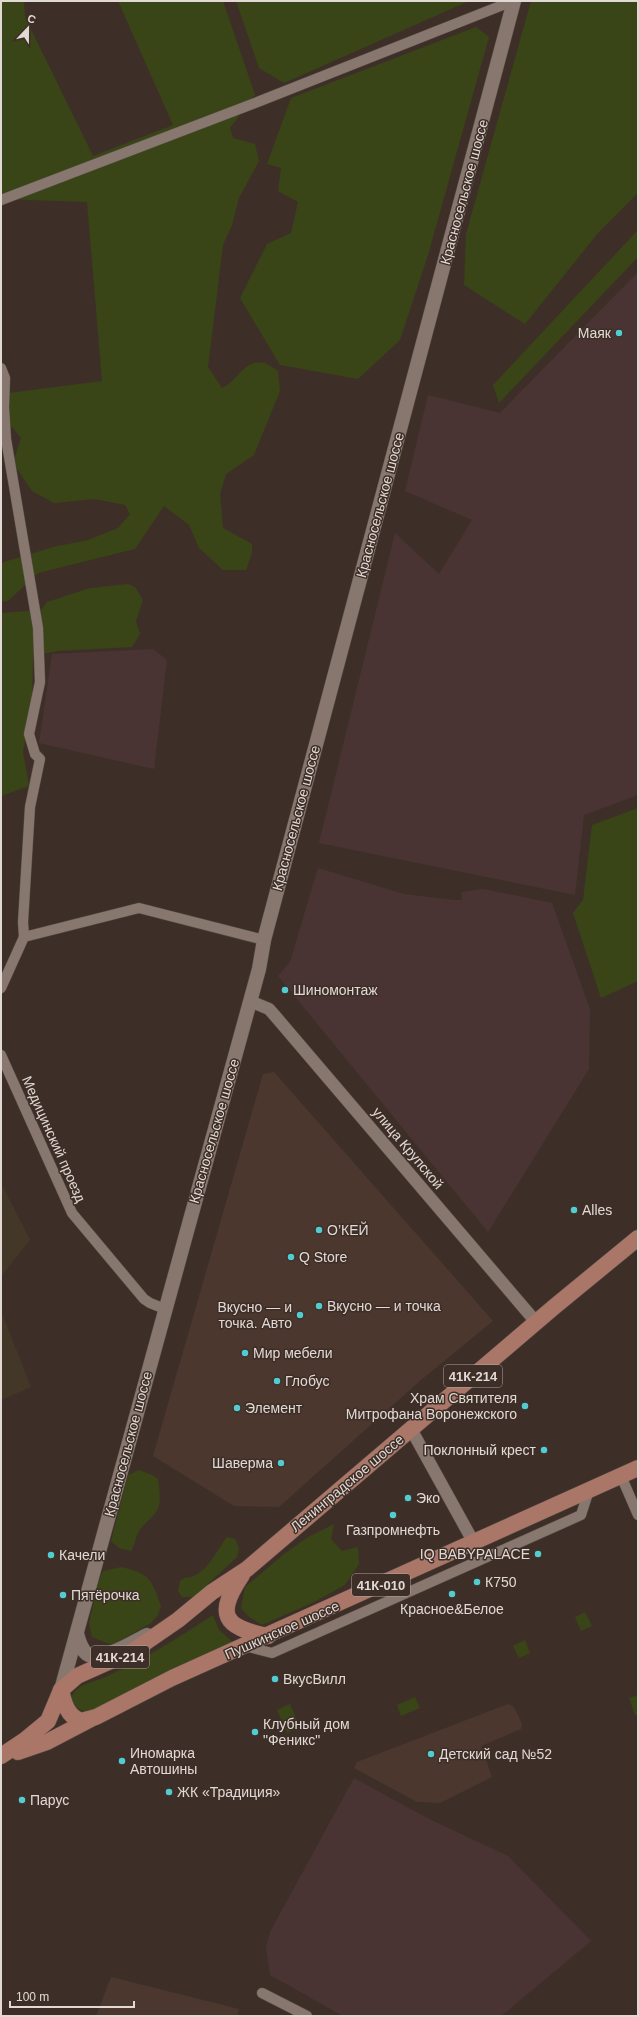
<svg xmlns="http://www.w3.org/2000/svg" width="639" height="2017" font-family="Helvetica,sans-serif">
	<rect width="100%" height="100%" fill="#3d2f28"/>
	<g fill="#4b372e">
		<polygon points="274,1072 493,1321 421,1380 279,1507 234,1506 153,1456 263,1074"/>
		<polygon points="508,1704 514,1707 522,1724 521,1729 481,1746 492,1777 440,1803 417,1802 354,1768 357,1762"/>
		<polygon points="111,1977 239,2009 237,2016 96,2016"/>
	</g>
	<g fill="#493433">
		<polygon points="638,272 638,795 584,815 575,895 319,843 395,533 439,574 472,520 405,491 428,395 500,413"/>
		<polygon points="153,649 167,660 154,769 39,743 52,654"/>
		<polygon points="318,868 404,894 454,900 462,900 461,892 483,889 552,903 590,1009 589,1069 488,1232 278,976 290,962"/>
		<polygon points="354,1778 427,1818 508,1856 591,1941 501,2016 343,2016 270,1975 266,1947 270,1932"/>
	</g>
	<g fill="#433828">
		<polygon points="1,1183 30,1240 1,1276"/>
		<polygon points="1,1311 31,1387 1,1400"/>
	</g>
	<g fill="#394516">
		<path d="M 1,1 L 24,1 L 25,17 L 93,156 L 173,125 L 118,1 L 223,1 L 255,95 L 230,128 L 233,138 L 255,144 L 259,161 L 239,198 L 232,225 L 223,245 L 208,367 L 222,388 C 237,382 245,358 264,363 C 269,364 274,369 278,371 L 280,391 L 254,455 L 226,474 L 220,494 L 223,528 L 252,544 L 252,553 L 246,570 L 223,570 L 199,548 L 189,525 L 164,506 L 135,549 L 38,573 L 8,601 L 1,602 L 1,563 L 53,547 L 88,540 L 118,528 L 130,514 L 125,505 L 94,499 L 54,503 L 32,491 L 15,466 L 14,460 L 21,438 L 10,425 L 1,420 L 1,394 L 102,381 L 87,202 L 1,199 Z"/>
		<polygon points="236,1 469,1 284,83 259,68"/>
		<polygon points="531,1 638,1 638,193 598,233 525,324 464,285 466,234"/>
		<polygon points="476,27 489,37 428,255 400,340 358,379 280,365 240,298 267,244 291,233 298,202 278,191 281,168 267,164 291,98"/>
		<polygon points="638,230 638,257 499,403 493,385"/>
		<polygon points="128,584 135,587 143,600 136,621 140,634 132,647 57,651 33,656 32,701 23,752 29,786 1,796 1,613 41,610 47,602 90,588"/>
		<polygon points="638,808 638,981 601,998 573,913 583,900 592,825"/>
		<path d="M 139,1470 L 152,1475 L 158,1479 C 159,1489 162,1502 157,1510 C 154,1517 143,1524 139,1531 C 135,1538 135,1545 131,1551 L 119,1548 L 111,1541 L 128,1475 Z"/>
		<polygon points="334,1524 331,1539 342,1551 358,1547 359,1564 345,1585 314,1602 262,1625 249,1617 241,1608 245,1587 284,1554 308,1537"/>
		<path d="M 227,1537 L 235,1539 L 239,1548 L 237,1557 L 194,1597 L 182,1597 L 178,1591 L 180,1581 C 185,1576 189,1578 194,1576 C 209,1569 218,1549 227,1537 Z"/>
		<path d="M 121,1567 C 151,1574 151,1579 161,1606 L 158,1615 L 151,1623 L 112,1645 L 92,1637 L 89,1624 L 98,1583 L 103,1571 Z"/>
		<polygon points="585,1612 592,1626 581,1631 575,1617"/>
		<path d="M 213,1615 L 219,1630 L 234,1643 L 92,1710 C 81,1713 73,1708 72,1696 C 78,1684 91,1683 103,1678 C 142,1661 178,1638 213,1615 Z"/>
		<polygon points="525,1640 530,1653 519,1658 513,1646"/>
		<polygon points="638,1695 638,1716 635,1715 629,1698"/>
		<polygon points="415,1697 420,1708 401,1716 397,1705"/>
		<polygon points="290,1704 300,1727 287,1733 277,1710"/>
	</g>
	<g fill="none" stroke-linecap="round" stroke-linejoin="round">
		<defs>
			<g id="minor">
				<polyline points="1,200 260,101 513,1"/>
				<polyline points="1,368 5,378 4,407 6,439 38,628 40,682 29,734 35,754 40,759 30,807 23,922 24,937"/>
				<polyline points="1,988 24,937 139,908 264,940"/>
				<polyline points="1,1055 72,1213 144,1299 150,1303 165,1309"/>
				<polyline points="621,1476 638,1515"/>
				<polyline points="245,1646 272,1653 581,1515 589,1490"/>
				<polyline points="262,1993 307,2016"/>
			</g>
			<g id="tertiary">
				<polyline points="250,1001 269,1009 276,1017 536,1322"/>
				<polyline points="411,1429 474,1543"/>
			</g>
			<g id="secondary">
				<path d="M 77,1634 C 79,1641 81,1649 87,1654 C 100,1664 134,1641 147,1635"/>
				<polyline points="61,1690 259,969 264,940 514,1"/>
			</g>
			<g id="primary">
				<path d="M 242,1575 C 216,1614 222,1627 268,1636"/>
				<path d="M 61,1690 C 64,1703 67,1716 81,1721 L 96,1717 L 172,1678 L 638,1468"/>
				<polyline points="18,1752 47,1742 91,1719"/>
				<polyline points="1,1756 25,1740 48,1721 61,1690 77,1676 133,1651 178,1620 212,1592 247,1569 554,1307 638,1238"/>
			</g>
		</defs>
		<use href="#minor" stroke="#584d48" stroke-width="11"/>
		<use href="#tertiary" stroke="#584d48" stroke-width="13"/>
		<use href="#secondary" stroke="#584d48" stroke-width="15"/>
		<use href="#primary" stroke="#584d48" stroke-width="17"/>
		<use href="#minor" stroke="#87776f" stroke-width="10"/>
		<use href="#tertiary" stroke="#87776f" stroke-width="12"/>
		<use href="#secondary" stroke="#87776f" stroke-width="14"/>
		<use href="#primary" stroke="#a97667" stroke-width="16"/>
	</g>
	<g fill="#52ccd0" stroke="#3d2f28" stroke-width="1.5">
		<circle cx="619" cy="333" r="4"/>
		<circle cx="285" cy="990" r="4"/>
		<circle cx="574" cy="1210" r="4"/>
		<circle cx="319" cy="1230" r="4"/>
		<circle cx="291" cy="1257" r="4"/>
		<circle cx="319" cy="1306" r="4"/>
		<circle cx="300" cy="1315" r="4"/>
		<circle cx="245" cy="1353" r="4"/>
		<circle cx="277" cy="1381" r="4"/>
		<circle cx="525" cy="1406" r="4"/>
		<circle cx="237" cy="1408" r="4"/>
		<circle cx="544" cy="1450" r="4"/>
		<circle cx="281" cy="1463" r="4"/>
		<circle cx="408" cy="1498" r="4"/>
		<circle cx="393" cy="1515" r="4"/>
		<circle cx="538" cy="1554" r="4"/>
		<circle cx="51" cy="1555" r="4"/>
		<circle cx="477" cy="1582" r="4"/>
		<circle cx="452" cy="1594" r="4"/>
		<circle cx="63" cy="1595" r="4"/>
		<circle cx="275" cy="1679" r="4"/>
		<circle cx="255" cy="1732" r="4"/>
		<circle cx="431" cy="1754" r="4"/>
		<circle cx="122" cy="1761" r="4"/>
		<circle cx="169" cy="1792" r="4"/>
		<circle cx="22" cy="1800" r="4"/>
	</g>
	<g text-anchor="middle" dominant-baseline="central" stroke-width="3" stroke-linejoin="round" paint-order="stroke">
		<g fill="#3d2f28" stroke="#b0a5a0" stroke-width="1">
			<rect x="444" y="1365" width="58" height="22" rx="3"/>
			<rect x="352" y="1574" width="58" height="22" rx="3"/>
			<rect x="91" y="1646" width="58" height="22" rx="3"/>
		</g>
		<g font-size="13" font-weight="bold" fill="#e2d8d4">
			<text x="473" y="1376">41К-214</text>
			<text x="381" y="1585">41К-010</text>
			<text x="120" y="1657">41К-214</text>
		</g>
		<g font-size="14" fill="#e2d8d4" stroke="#3d2f28">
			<text transform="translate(464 192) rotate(-75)">Красносельское шоссе</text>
			<text transform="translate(380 505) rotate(-75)">Красносельское шоссе</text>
			<text transform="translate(296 818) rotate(-75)">Красносельское шоссе</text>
			<text transform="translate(214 1131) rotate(-74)">Красносельское шоссе</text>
			<text transform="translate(54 1139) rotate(66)">Медицинский проезд</text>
			<text transform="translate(408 1148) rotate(50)">улица Крупской</text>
			<text transform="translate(128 1444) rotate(-75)">Красносельское шоссе</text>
			<text transform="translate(347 1483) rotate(-40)">Ленинградское шоссе</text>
			<text transform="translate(282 1630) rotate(-24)">Пушкинское шоссе</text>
		</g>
		<g font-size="14" fill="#e2d8d4" stroke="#3d2f28" text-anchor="start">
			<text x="611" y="333" text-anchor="end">Маяк</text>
			<text x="293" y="990">Шиномонтаж</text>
			<text x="582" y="1210">Alles</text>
			<text x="327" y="1230">О’КЕЙ</text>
			<text x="299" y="1257">Q Store</text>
			<text x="327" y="1306">Вкусно — и точка</text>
			<text x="292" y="1307" text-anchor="end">Вкусно — и<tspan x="292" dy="16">точка. Авто</tspan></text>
			<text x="253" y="1353">Мир мебели</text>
			<text x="285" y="1381">Глобус</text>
			<text x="517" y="1398" text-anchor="end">Храм Святителя<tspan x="517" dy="16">Митрофана Воронежского</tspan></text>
			<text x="245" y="1408">Элемент</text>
			<text x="536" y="1450" text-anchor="end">Поклонный крест</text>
			<text x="273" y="1463" text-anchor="end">Шаверма</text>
			<text x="416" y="1498">Эко</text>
			<text x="393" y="1530" text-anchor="middle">Газпромнефть</text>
			<text x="530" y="1554" text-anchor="end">IQ BABYPALACE</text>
			<text x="59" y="1555">Качели</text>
			<text x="485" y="1582">К750</text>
			<text x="71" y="1595">Пятёрочка</text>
			<text x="452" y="1609" text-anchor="middle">Красное&amp;Белое</text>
			<text x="283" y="1679">ВкусВилл</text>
			<text x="263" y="1724">Клубный дом<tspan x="263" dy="16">"Феникс"</tspan></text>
			<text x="130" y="1753">Иномарка<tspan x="130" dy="16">Автошины</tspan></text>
			<text x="439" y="1754">Детский сад №52</text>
			<text x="177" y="1792">ЖК «Традиция»</text>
			<text x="30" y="1800">Парус</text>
		</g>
	</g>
	<rect width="639" height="2017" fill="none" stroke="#e2d8d4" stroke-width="4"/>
	<g transform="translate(28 28) rotate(22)" stroke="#3d2f28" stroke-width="3" paint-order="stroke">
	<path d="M0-3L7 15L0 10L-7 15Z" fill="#e2d8d4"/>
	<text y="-6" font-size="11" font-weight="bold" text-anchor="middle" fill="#e2d8d4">С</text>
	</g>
	<path d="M10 2001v6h124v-6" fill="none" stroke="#e2d8d4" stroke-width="2"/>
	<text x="16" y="2001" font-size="12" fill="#e2d8d4" stroke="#3d2f28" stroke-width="3" paint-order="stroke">100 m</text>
</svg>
